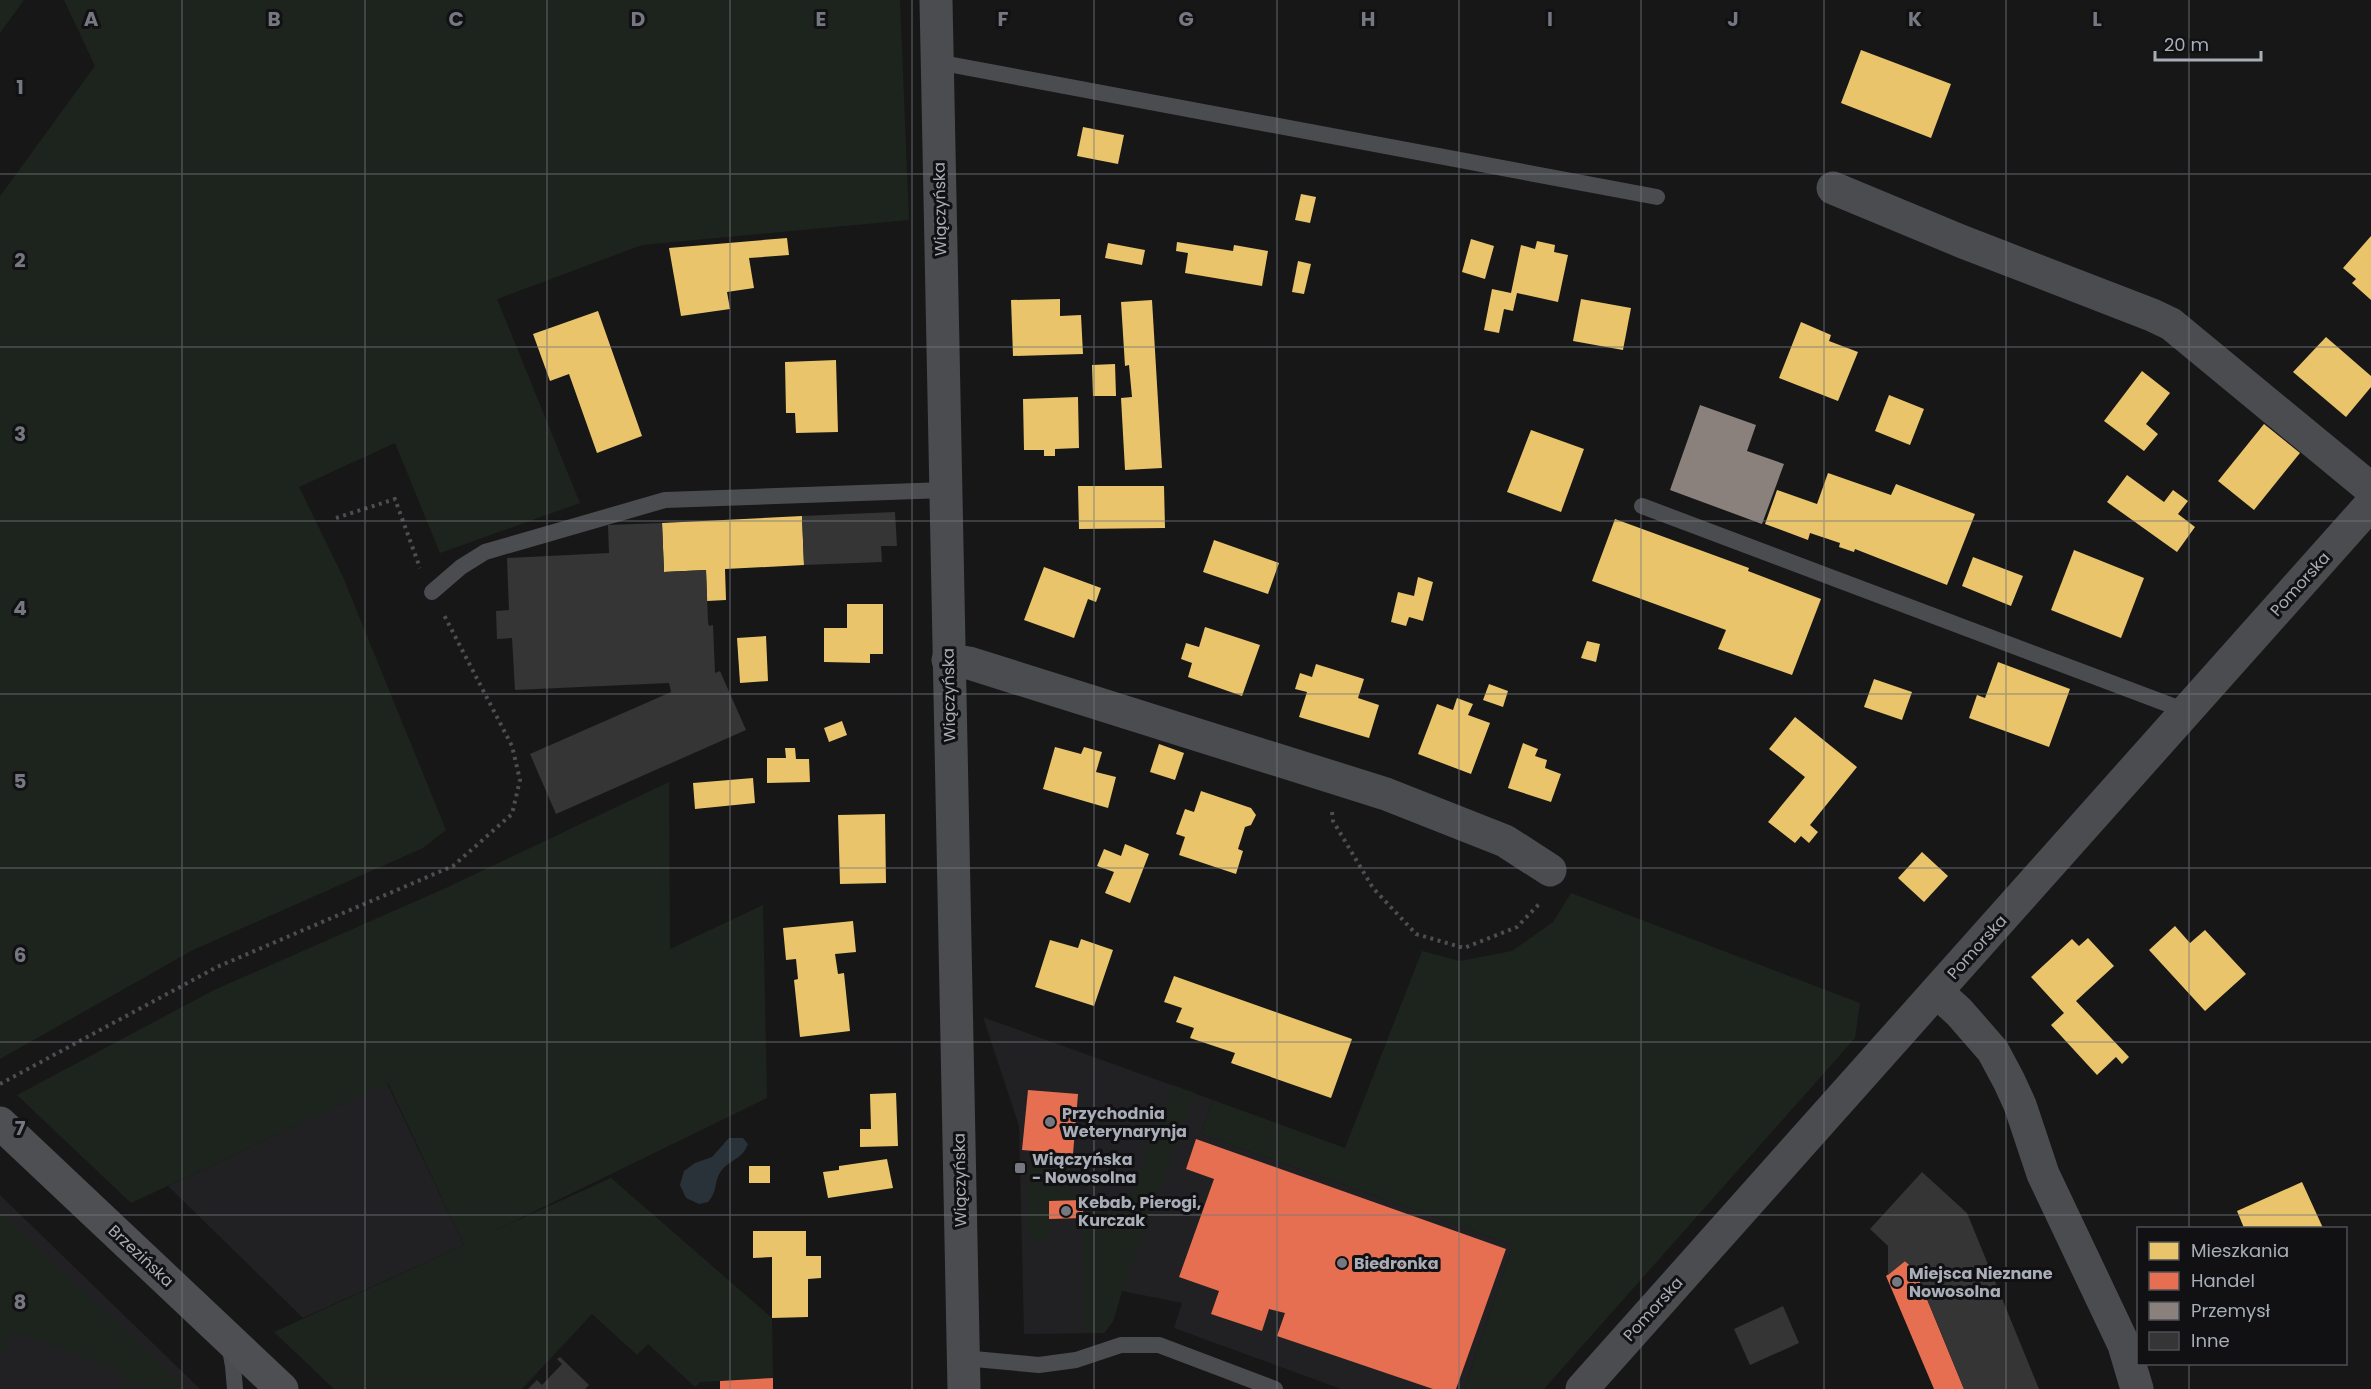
<svg xmlns="http://www.w3.org/2000/svg" width="2371" height="1389" font-family="Poppins,sans-serif">
	<rect width="100%" height="100%" fill="#171717"/>
	<g fill="#212123">
		<polygon points="983,1017 1213,1100 1201,1134 1513,1245 1464,1389 1341,1389 1174,1328 1182,1303 1122,1291 1113,1321 1104,1333 1024,1334 1019,1126"/>
		<polygon points="387,1083 464,1245 303,1318 168,1186"/>
		<polygon points="0,1195 200,1389 0,1389"/>
	</g>
	<g fill="#1d241e">
		<polygon points="0,0 24,0 0,33"/>
		<polygon points="64,0 900,0 909,220 642,245 497,299 580,503 440,553 395,443 299,487 343,577 446,830 423,848 193,950 0,1059 0,196 95,66"/>
		<polygon points="669,782 670,949 763,905 767,1098 496,1230 611,1178 772,1318 773,1378 700,1382 695,1387 648,1344 637,1355 592,1314 522,1389 334,1389 274,1332 464,1245 388,1083 131,1203 17,1095 214,990 448,887"/>
		<polygon points="1571,893 1860,1003 1855,1038 1544,1389 1464,1389 1513,1245 1201,1134 1213,1100 1345,1148 1422,951 1460,961 1512,951 1553,922"/>
		<polygon points="1172,1085 1195,1093 1122,1291 1113,1321 1104,1333 1089,1332 1084,1328 1082,1200 1049,1201 1049,1238 1029,1242 1029,1151 1077,1155 1069,1192 1126,1213"/>
		<polygon points="0,1212 186,1389 143,1389 134,1381 126,1389 120,1389 126,1374 13,1330 3,1355 0,1353"/>
	</g>
	<path fill="#2a3239" d="M 729,1138 L 743,1138 L 748,1144 C 742,1160 730,1159 721,1171 C 713,1183 719,1189 708,1202 L 699,1204 L 686,1198 L 680,1185 L 684,1171 L 695,1163 L 712,1157 Z"/>
	<g fill="#e9c46a">
		<polygon points="1861,50 1951,84 1931,138 1841,103"/>
		<polygon points="1083,127 1124,135 1118,164 1077,156"/>
		<polygon points="1301,194 1316,197 1310,223 1295,220"/>
		<polygon points="2371,236 2371,300 2352,283 2356,279 2343,268"/>
		<polygon points="787,238 789,255 749,258 754,288 727,292 730,309 681,316 669,248"/>
		<polygon points="1471,239 1494,246 1485,279 1462,272"/>
		<polygon points="1537,241 1555,245 1554,252 1568,255 1558,302 1517,293 1513,311 1504,309 1499,333 1484,330 1492,289 1511,293 1521,245 1535,249"/>
		<polygon points="1177,242 1233,251 1234,245 1268,251 1262,286 1185,273 1188,253 1176,251"/>
		<polygon points="1108,243 1145,250 1142,265 1105,258"/>
		<polygon points="1298,261 1311,264 1304,294 1292,292"/>
		<polygon points="1060,299 1060,316 1081,315 1083,354 1013,356 1011,300"/>
		<polygon points="1581,299 1631,308 1623,350 1573,341"/>
		<polygon points="1152,300 1162,468 1125,470 1121,398 1132,397 1129,365 1125,366 1121,302"/>
		<polygon points="598,311 642,436 597,453 569,374 550,381 533,334"/>
		<polygon points="1801,322 1831,335 1829,341 1858,352 1838,401 1779,378"/>
		<polygon points="2326,337 2371,376 2371,387 2346,417 2293,372"/>
		<polygon points="836,360 838,432 796,433 795,413 786,413 785,362"/>
		<polygon points="1115,364 1116,396 1093,396 1092,365"/>
		<polygon points="2142,371 2170,393 2146,424 2158,434 2144,451 2104,421"/>
		<polygon points="1889,395 1924,409 1910,445 1875,431"/>
		<polygon points="1078,397 1079,448 1055,449 1055,456 1044,456 1044,450 1024,450 1023,399"/>
		<polygon points="2264,424 2300,453 2254,510 2218,481"/>
		<polygon points="1531,430 1584,449 1561,512 1507,492"/>
		<polygon points="1828,473 1891,495 1896,484 1975,514 1947,585 1855,549 1854,552 1839,547 1840,543 1810,533 1808,540 1765,524 1777,490 1817,504"/>
		<polygon points="2127,475 2164,502 2173,490 2188,501 2178,514 2195,527 2177,552 2107,502"/>
		<polygon points="1078,486 1164,486 1165,528 1079,529"/>
		<polygon points="802,516 804,565 725,569 726,600 707,601 706,570 664,572 662,523"/>
		<polygon points="1615,519 1749,568 1748,571 1821,599 1792,675 1718,649 1726,630 1592,581"/>
		<polygon points="1214,540 1279,563 1268,594 1203,572"/>
		<polygon points="2074,550 2144,578 2121,638 2051,610"/>
		<polygon points="1973,557 2023,576 2011,606 1962,586"/>
		<polygon points="1044,567 1101,588 1096,602 1088,599 1074,638 1024,620"/>
		<polygon points="1418,577 1433,582 1423,621 1409,617 1406,626 1391,622 1398,592 1414,596"/>
		<polygon points="847,604 883,604 883,654 870,654 870,663 824,662 824,628 847,628"/>
		<polygon points="1205,627 1260,645 1242,696 1188,677 1192,663 1181,659 1186,643 1199,647"/>
		<polygon points="766,636 768,681 740,683 737,638"/>
		<polygon points="1587,641 1600,644 1596,662 1581,658"/>
		<polygon points="1998,662 2070,689 2049,747 1969,718 1977,695 1985,698"/>
		<polygon points="1316,664 1364,679 1358,698 1379,705 1369,738 1299,717 1307,692 1295,689 1300,673 1312,677"/>
		<polygon points="1874,679 1912,692 1902,720 1864,707"/>
		<polygon points="1489,684 1508,691 1503,707 1483,700"/>
		<polygon points="1457,698 1473,704 1468,715 1490,723 1471,774 1418,754 1437,704 1453,710"/>
		<polygon points="1795,717 1857,767 1810,825 1818,832 1809,843 1801,836 1795,843 1768,822 1805,777 1769,749"/>
		<polygon points="842,721 847,735 829,742 824,728"/>
		<polygon points="1523,743 1538,749 1535,756 1547,760 1545,768 1561,774 1551,802 1508,788"/>
		<polygon points="1159,744 1184,753 1175,780 1150,772"/>
		<polygon points="1055,747 1081,754 1084,747 1102,752 1096,772 1116,777 1108,808 1043,789"/>
		<polygon points="785,748 795,748 796,759 809,759 810,782 767,783 767,758 786,758"/>
		<polygon points="753,778 755,803 695,809 693,783"/>
		<polygon points="1201,791 1251,808 1256,815 1251,825 1245,827 1238,849 1243,851 1236,874 1179,855 1185,837 1176,834 1185,809 1194,812"/>
		<polygon points="885,814 886,883 840,884 838,815"/>
		<polygon points="1125,844 1149,854 1130,903 1105,893 1114,872 1097,866 1104,849 1121,856"/>
		<polygon points="1922,852 1948,876 1924,902 1898,878"/>
		<polygon points="853,921 856,952 835,954 838,974 844,973 850,1031 800,1037 794,980 798,979 796,959 786,960 783,928"/>
		<polygon points="2175,926 2190,943 2205,930 2246,974 2205,1011 2149,950"/>
		<polygon points="2088,938 2114,966 2076,1001 2129,1057 2122,1064 2116,1057 2097,1075 2051,1025 2064,1013 2031,977 2072,939 2079,946"/>
		<polygon points="1081,939 1113,950 1094,1006 1035,987 1050,940 1078,948"/>
		<polygon points="1174,976 1352,1039 1331,1098 1231,1063 1235,1053 1190,1038 1194,1028 1176,1022 1182,1008 1164,1002"/>
		<polygon points="896,1093 898,1146 860,1147 860,1129 871,1129 870,1094"/>
		<polygon points="887,1159 893,1188 828,1198 823,1172 839,1170 839,1166"/>
		<rect x="749" y="1166" width="21" height="17"/>
		<polygon points="2302,1182 2323,1228 2244,1228 2237,1211"/>
		<polygon points="753,1231 806,1231 806,1256 821,1256 821,1278 808,1279 808,1317 772,1318 772,1257 753,1258"/>
	</g>
	<g fill="#e76f51">
		<polygon points="1028,1090 1078,1094 1073,1154 1022,1150"/>
		<polygon points="1196,1139 1506,1249 1456,1389 1433,1389 1277,1336 1285,1313 1269,1309 1262,1331 1211,1314 1219,1291 1179,1277 1214,1179 1186,1169"/>
		<polygon points="1083,1200 1083,1218 1049,1219 1049,1201"/>
		<polygon points="1905,1261 1915,1270 1964,1389 1934,1389 1886,1276"/>
		<polygon points="773,1378 773,1389 720,1389 720,1381"/>
	</g>
	<polygon fill="#8a817c" points="1700,405 1756,425 1747,451 1784,464 1762,524 1670,490"/>
	<g fill="#353536">
		<polygon points="895,512 897,546 881,546 882,562 804,565 802,516"/>
		<polygon points="662,523 664,572 706,570 708,622 709,626 713,625 715,673 720,671 746,730 556,814 530,754 671,692 669,683 515,690 512,638 497,639 496,611 509,610 507,558 609,553 608,525"/>
		<polygon points="1922,1172 1967,1213 2039,1389 1964,1389 1915,1270 1905,1261 1888,1275 1888,1246 1870,1229"/>
		<polygon points="1783,1306 1799,1343 1750,1365 1734,1329"/>
		<polygon points="560,1357 589,1385 585,1389 528,1389 537,1380 542,1385 562,1364 557,1359"/>
	</g>
	<g fill="none" stroke-linecap="round" stroke-linejoin="round">
		<g stroke="#4d4e52" stroke-width="4" stroke-dasharray="3 4.5" stroke-linecap="butt">
			<polyline points="336,518 395,499 420,568"/>
			<polyline points="1332,812 1333,821 1373,888 1416,934 1464,948 1517,927 1540,903"/>
			<polyline points="0,1084 217,967 453,866 512,814 520,780 512,746 444,615"/>
		</g>
		<g stroke="#4b4c50" stroke-width="16">
			<polyline points="937,62 1657,197"/>
			<polyline points="1642,506 2186,711"/>
			<polyline points="432,592 461,567 485,552 665,500 945,490"/>
			<polyline points="229,1344 233,1366 235,1389"/>
			<polyline points="963,1358 1039,1365 1076,1360 1121,1345 1159,1345 1275,1389"/>
		</g>
		<g stroke="#4b4c50" stroke-width="33">
			<polyline points="1833,188 1963,242 2152,315 2171,324 2371,489"/>
			<polyline points="948,660 969,663 1386,794 1505,841 1550,870"/>
			<polyline points="1937,992 1959,1012 1993,1051 2009,1081 2020,1105 2043,1174 2124,1345 2137,1389"/>
		</g>
		<g stroke="#4b4c50" stroke-width="33">
			<polyline points="936,0 964,1389"/>
			<polyline points="1582,1389 2371,504"/>
		</g>
		<polyline stroke="#4d4f52" stroke-width="33" points="0,1123 282,1389"/>
	</g>
	<path fill="none" stroke="#757880" stroke-width="1.5" stroke-opacity="0.55" d="M 182,0 L 182,1389M 365,0 L 365,1389M 547,0 L 547,1389M 730,0 L 730,1389M 912,0 L 912,1389M 1094,0 L 1094,1389M 1277,0 L 1277,1389M 1459,0 L 1459,1389M 1641,0 L 1641,1389M 1824,0 L 1824,1389M 2006,0 L 2006,1389M 2189,0 L 2189,1228M 0,174 L 2371,174M 0,347 L 2371,347M 0,521 L 2371,521M 0,694 L 2371,694M 0,868 L 2371,868M 0,1042 L 2371,1042M 0,1215 L 2371,1215M 2189,1364 L 2189,1389"/>
	<g fill="#757880" stroke="#111113" stroke-width="2">
		<circle cx="1050" cy="1122" r="6"/>
		<rect x="1014" y="1162" width="12" height="12" rx="3"/>
		<circle cx="1066" cy="1211" r="6"/>
		<circle cx="1342" cy="1263" r="6"/>
		<circle cx="1897" cy="1282" r="6"/>
	</g>
	<g text-anchor="middle" dominant-baseline="central" stroke-width="6" stroke-linejoin="round" paint-order="stroke">
		<g font-size="16" fill="#a8adb8" stroke="#111113">
			<text transform="translate(940 209) rotate(-91)">Wiączyńska</text>
			<text transform="translate(2300 584) rotate(-48)">Pomorska</text>
			<text transform="translate(949 695) rotate(-91)">Wiączyńska</text>
			<text transform="translate(1977 947) rotate(-48)">Pomorska</text>
			<text transform="translate(960 1180) rotate(-91)">Wiączyńska</text>
			<text transform="translate(141 1256) rotate(43)">Brzezińska</text>
			<text transform="translate(1653 1309) rotate(-48)">Pomorska</text>
		</g>
		<g font-size="16" font-weight="bold" fill="#a8adb8" stroke="#111113" text-anchor="start">
			<text x="1062" y="1113">Przychodnia<tspan x="1062" dy="18">Weterynarynja</tspan></text>
			<text x="1032" y="1159">Wiączyńska<tspan x="1032" dy="18">- Nowosolna</tspan></text>
			<text x="1078" y="1202">Kebab, Pierogi,<tspan x="1078" dy="18">Kurczak</tspan></text>
			<text x="1354" y="1263">Biedronka</text>
			<text x="1909" y="1273">Miejsca Nieznane<tspan x="1909" dy="18">Nowosolna</tspan></text>
		</g>
	</g>
	<g font-size="20" text-anchor="middle" font-weight="bold" fill="#757880" stroke="#111113" stroke-width="6" stroke-linejoin="round" paint-order="stroke">
		<text x="91" y="26">A</text>
		<text x="274" y="26">B</text>
		<text x="456" y="26">C</text>
		<text x="638" y="26">D</text>
		<text x="821" y="26">E</text>
		<text x="1003" y="26">F</text>
		<text x="1186" y="26">G</text>
		<text x="1368" y="26">H</text>
		<text x="1550" y="26">I</text>
		<text x="1733" y="26">J</text>
		<text x="1915" y="26">K</text>
		<text x="2097" y="26">L</text>
		<text x="20" y="94">1</text>
		<text x="20" y="267">2</text>
		<text x="20" y="441">3</text>
		<text x="20" y="615">4</text>
		<text x="20" y="788">5</text>
		<text x="20" y="962">6</text>
		<text x="20" y="1135">7</text>
		<text x="20" y="1309">8</text>
	</g>
	<rect x="2137" y="1227" width="210" height="138" fill="#111113" stroke="#4d4f55" stroke-width="1.5"/>
	<rect x="2149" y="1242" width="30" height="18" fill="#e9c46a" stroke="#4d4f55" stroke-width="1.5"/>
	<text x="2191" y="1257" font-size="18" fill="#a8adb8">Mieszkania</text>
	<rect x="2149" y="1272" width="30" height="18" fill="#e76f51" stroke="#4d4f55" stroke-width="1.5"/>
	<text x="2191" y="1287" font-size="18" fill="#a8adb8">Handel</text>
	<rect x="2149" y="1302" width="30" height="18" fill="#8a817c" stroke="#4d4f55" stroke-width="1.5"/>
	<text x="2191" y="1317" font-size="18" fill="#a8adb8">Przemysł</text>
	<rect x="2149" y="1332" width="30" height="18" fill="#353536" stroke="#4d4f55" stroke-width="1.5"/>
	<text x="2191" y="1347" font-size="18" fill="#a8adb8">Inne</text>
	<path d="M2155 51v9h106v-9" fill="none" stroke="#a8adb8" stroke-width="3"/>
	<text x="2164" y="51" font-size="18" fill="#a8adb8" stroke="#111113" stroke-width="4.5" paint-order="stroke">20 m</text>
</svg>
